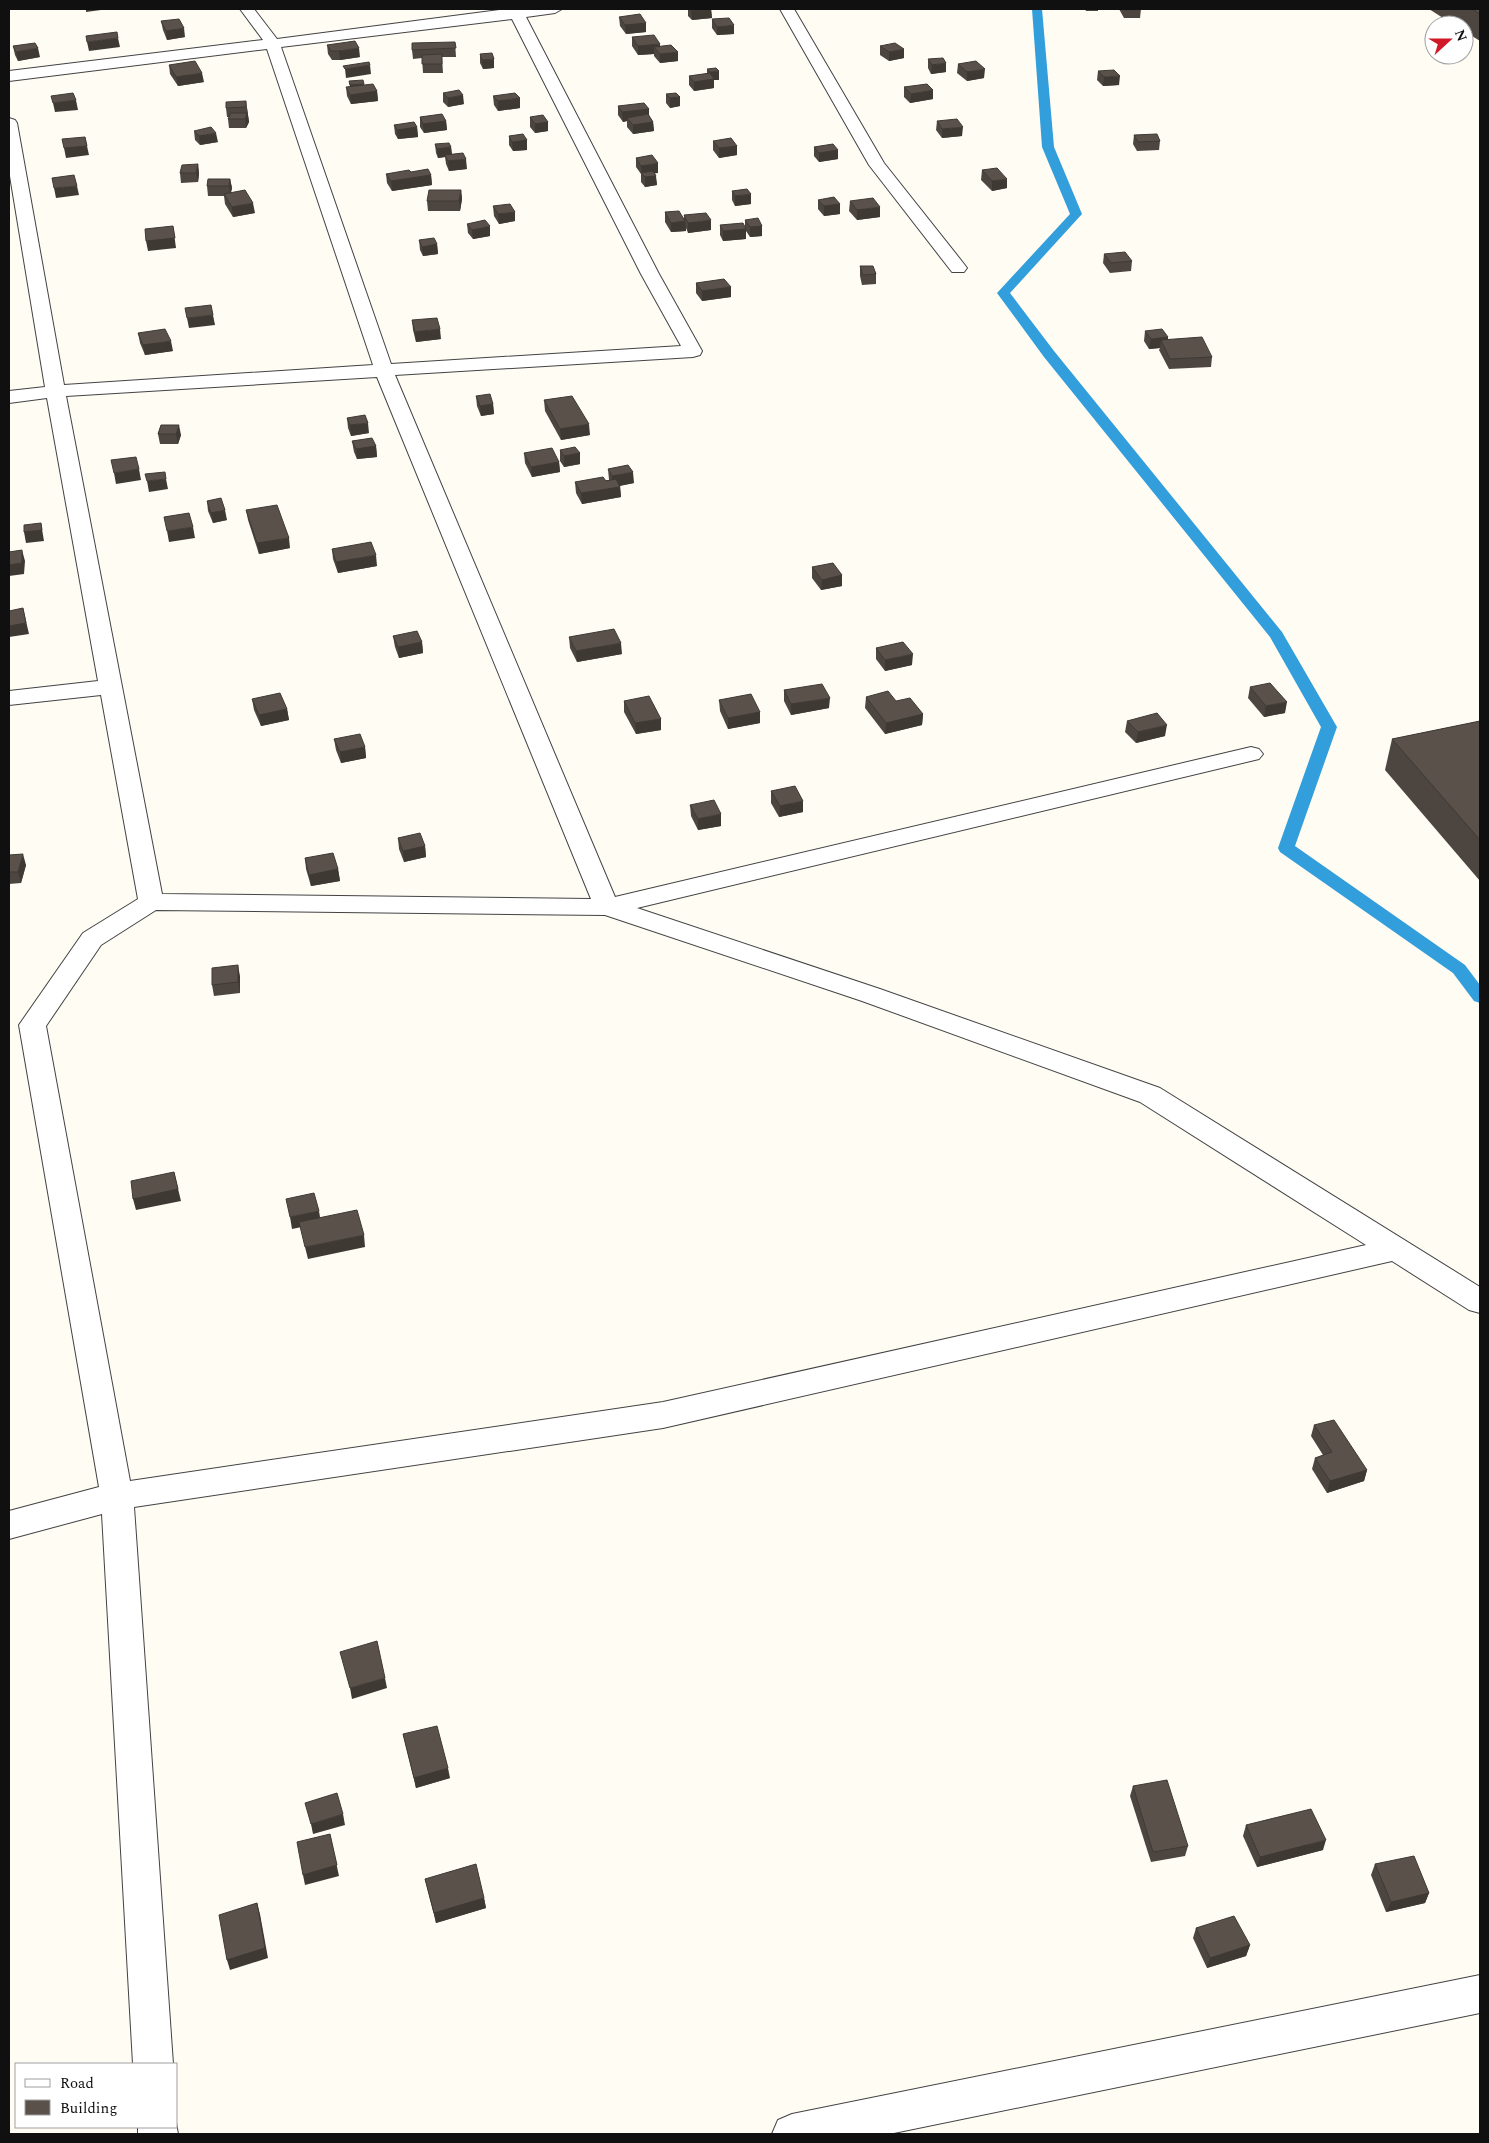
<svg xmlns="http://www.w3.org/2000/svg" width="1489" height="2143" font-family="Spectral,serif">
	<rect width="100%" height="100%" fill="#fffcf4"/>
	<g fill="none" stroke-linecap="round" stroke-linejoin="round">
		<polygon fill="#329edb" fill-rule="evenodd" points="1032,9 1042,9 1054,147 1082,214 1010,293 1054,351 1282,632 1337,727 1295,846 1465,965 1480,985 1480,1003 1474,1001 1453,973 1280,852 1278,848 1321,727 1270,637 1044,357 997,293 1070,214 1042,147"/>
		<defs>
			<g id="minor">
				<path d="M 240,9 L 254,9 L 277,39 L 507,9 L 562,9 L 555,13 L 526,17 L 659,274 L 702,351 L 700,355 L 693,357 L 395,375 L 615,897 L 1251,747 L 1259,749 L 1263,754 L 1259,759 L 637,908 L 880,989 L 1160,1088 L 1480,1287 L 1480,1313 L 1469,1310 L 1392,1261 L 663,1428 L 134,1507 L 173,2064 L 133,2064 L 102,1514 L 9,1539 L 9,1511 L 99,1487 L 19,1025 L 83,933 L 138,899 L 101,695 L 9,705 L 9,691 L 98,681 L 47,398 L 9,403 L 9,391 L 45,387 L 9,170 L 9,118 L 15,120 L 17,123 L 64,385 L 373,365 L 267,49 L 9,81 L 9,71 L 263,40 ZM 512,19 L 641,274 L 681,346 L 391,364 L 281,47 ZM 377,377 L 591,899 L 162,894 L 66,396 ZM 156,910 L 605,915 L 862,1001 L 1140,1102 L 1366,1245 L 663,1402 L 130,1481 L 46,1026 L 101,945 Z"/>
				<polygon points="780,9 794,9 884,163 964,264 967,268 964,272 952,272 869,165"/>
				<polygon points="1480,1975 1480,2013 889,2134 772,2134 778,2120 792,2114"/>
				<polygon points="176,2123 178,2134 138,2134 138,2127 176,2127"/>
			</g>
		</defs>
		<use href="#minor" stroke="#434343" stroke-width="2"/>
		<use href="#minor" fill="#fff" fill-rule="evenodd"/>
	</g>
	<g fill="#4d4640">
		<polygon points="688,9 711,9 712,18 692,20 688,16"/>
		<polygon points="1085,9 1098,9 1098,11 1086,11"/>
		<polygon points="1119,9 1141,9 1140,18 1124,18"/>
		<polygon points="1429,9 1480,9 1480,41 1464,31 1464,25 1454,25"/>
		<polygon points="619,17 646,23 646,32 626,34 620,26"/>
		<polygon points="712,19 734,34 717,35 712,28"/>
		<polygon points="161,21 185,37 167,40 163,30"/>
		<polygon points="632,37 660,46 678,61 660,63 654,56 654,54 638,55 632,46"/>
		<polygon points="455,42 456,57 442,57 443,73 423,73 422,58 413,59 412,50"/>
		<polygon points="327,45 360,57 340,60 332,60 328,54"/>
		<polygon points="13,46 40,57 18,61 15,55"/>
		<polygon points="880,46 904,58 889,61 880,55"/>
		<polygon points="480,54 494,68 483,69 480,63"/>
		<polygon points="928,59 946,72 931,74 928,68"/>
		<polygon points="958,64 984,78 967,81 957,73"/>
		<polygon points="169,65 204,82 178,86 170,74"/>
		<polygon points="707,69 719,80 714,80 714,88 694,91 689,85 689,76 707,74"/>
		<polygon points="1098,71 1119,85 1103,86 1097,80"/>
		<polygon points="349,81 364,85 377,91 378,101 351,104 347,96 346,87 350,87"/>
		<polygon points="904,87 933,99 910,103 904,97"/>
		<polygon points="443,93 464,104 448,107 443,102"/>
		<polygon points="666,94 680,97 680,106 670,108 666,103"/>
		<polygon points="493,96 520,108 498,111 494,105"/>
		<polygon points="246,101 249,122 246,128 229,128 228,119 229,117 227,117 226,108"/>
		<polygon points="618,106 649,109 649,116 653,122 654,131 633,134 627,127 627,121 623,122 618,115"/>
		<polygon points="420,117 446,121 447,130 424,133 420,127"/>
		<polygon points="530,117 548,122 548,131 535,133 530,127"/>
		<polygon points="937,121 962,136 942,138 936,130"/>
		<polygon points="394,125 417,127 418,137 398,139 395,134"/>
		<polygon points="194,131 218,142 200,145 195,140"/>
		<polygon points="1134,135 1160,141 1159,150 1137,151 1133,144"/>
		<polygon points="509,136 527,140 527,150 513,151 509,145"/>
		<polygon points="713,141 737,146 737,155 719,158 713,150"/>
		<polygon points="435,144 451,147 452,154 467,169 449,171 446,164 445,157 438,158 436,153"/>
		<polygon points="814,147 838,150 838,159 819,162 814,156"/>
		<polygon points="636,158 658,173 655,173 657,185 645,187 641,182 641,174 636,167"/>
		<polygon points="198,164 199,174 198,182 181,183 180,173"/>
		<polygon points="982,170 1007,188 992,191 981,180"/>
		<polygon points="411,172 431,175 432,185 392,191 387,183 386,174"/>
		<polygon points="230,179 232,188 231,193 255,213 233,217 225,204 224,196 208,196 207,186"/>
		<polygon points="461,190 462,199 460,211 428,211 427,201"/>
		<polygon points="732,191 751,204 735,206 732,200"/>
		<polygon points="818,200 840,204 840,214 824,216 818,209"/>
		<polygon points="850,201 880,217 857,220 849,211"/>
		<polygon points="493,206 515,221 499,224 494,216"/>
		<polygon points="665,212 684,218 684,215 711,230 688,233 686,228 686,231 671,232 665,222"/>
		<polygon points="745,220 762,226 762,236 750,237 746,231 746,239 723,241 720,235 720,225 745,227"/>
		<polygon points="467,224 490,236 473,239 468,233"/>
		<polygon points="419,240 437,244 438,254 423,256 420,250"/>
		<polygon points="1104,254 1132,261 1131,271 1110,273 1103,263"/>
		<polygon points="860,266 876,274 876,284 862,285 860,276"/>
		<polygon points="696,283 731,287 731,297 702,301 696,293"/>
		<polygon points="412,320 441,339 416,342 413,330"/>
		<polygon points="1145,331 1168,337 1168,339 1212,357 1211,367 1169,369 1159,350 1160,348 1149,349 1144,341"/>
		<polygon points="138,333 173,351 145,355 140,343"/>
		<polygon points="476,396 493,404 494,414 481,416 477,406"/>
		<polygon points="544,400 590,435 561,440 545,411"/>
		<polygon points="347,418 369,433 351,436 348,428"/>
		<polygon points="161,425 181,435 178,444 160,444 158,434"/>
		<polygon points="352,441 376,446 377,457 357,459 354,452"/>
		<polygon points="560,450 580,453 580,464 564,467 560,461"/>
		<polygon points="524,453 559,462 560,472 532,477 525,463"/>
		<polygon points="608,469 634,483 620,486 621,497 582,504 576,493 575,482 609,480"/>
		<polygon points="207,501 227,520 213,523 208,511"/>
		<polygon points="246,510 290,548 259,554 248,520"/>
		<polygon points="332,549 377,566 338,573 333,559"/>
		<polygon points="812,567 842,575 842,586 821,590 812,578"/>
		<polygon points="393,636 422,642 423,653 399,658 395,647"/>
		<polygon points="569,637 622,654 577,662 570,648"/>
		<polygon points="876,648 912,665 885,671 876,659"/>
		<polygon points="1250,687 1285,713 1264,717 1248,698"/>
		<polygon points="784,690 829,708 791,715 784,701"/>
		<polygon points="866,697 896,701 923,714 922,725 885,734 865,708"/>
		<polygon points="252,699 287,709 289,720 261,726 254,710"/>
		<polygon points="719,700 760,712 760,723 728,729 720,711"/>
		<polygon points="624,701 661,719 661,730 636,734 624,712"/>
		<polygon points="1127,721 1165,736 1136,743 1125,732"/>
		<polygon points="1480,721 1480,881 1385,770 1392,739"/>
		<polygon points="334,739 365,747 366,758 341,763 336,750"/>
		<polygon points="771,791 803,812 779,817 771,803"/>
		<polygon points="690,805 721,826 698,830 691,816"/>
		<polygon points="398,838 425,846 426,857 404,862 399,849"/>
		<polygon points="9,855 26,865 21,883 9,884"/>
		<polygon points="305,858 338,869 340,881 311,886 306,869"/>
		<polygon points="240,976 240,993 214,996 212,985"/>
		<polygon points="1314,1425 1367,1470 1364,1481 1327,1493 1312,1469 1315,1458 1323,1455 1311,1436"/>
		<polygon points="403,1734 450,1778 416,1788"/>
		<polygon points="1133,1786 1188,1846 1185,1856 1151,1862 1130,1796"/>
		<polygon points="1246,1825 1323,1850 1257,1867 1243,1836"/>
		<polygon points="1375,1864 1429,1893 1425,1903 1386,1912 1371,1875"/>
		<polygon points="425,1879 484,1898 486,1908 436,1923"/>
		<polygon points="1196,1928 1250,1945 1246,1956 1207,1968 1193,1938"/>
	</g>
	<g fill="#3f3934">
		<polygon points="86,9 100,9 101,10 86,12"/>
		<polygon points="711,9 712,18 692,20 691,11"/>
		<polygon points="646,23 646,32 626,34 625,25"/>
		<polygon points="734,25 734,34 717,35 717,27"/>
		<polygon points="184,28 185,37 167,40 166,31"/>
		<polygon points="118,38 120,47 89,51 87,42"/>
		<polygon points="660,44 660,53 654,47 654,54 638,55 638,46"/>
		<polygon points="38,48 40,57 18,61 16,52"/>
		<polygon points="359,48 360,57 340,60 339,51"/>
		<polygon points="904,49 904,58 889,61 889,52"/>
		<polygon points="678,52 678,61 660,63 660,54"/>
		<polygon points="494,59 494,68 483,69 482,60"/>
		<polygon points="946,63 946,72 931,74 932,65"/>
		<polygon points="370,65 371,74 346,78 345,69"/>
		<polygon points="985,69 984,78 967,81 967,72"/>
		<polygon points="719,71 719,80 714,80 714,88 694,91 694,82 710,79 710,72"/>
		<polygon points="202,73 204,82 178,86 176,77"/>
		<polygon points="1120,76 1119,85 1103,86 1104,77"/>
		<polygon points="364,84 365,93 351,94 350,85"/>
		<polygon points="933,90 933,99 910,103 911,94"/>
		<polygon points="377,91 378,101 351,104 350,95"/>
		<polygon points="463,95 464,104 448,107 448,98"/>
		<polygon points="680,97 680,106 670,108 670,98"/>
		<polygon points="520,98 520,108 498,111 498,101"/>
		<polygon points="76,100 78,110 55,112 53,103"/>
		<polygon points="246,101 249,122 246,128 245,119 247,113"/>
		<polygon points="649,109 649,118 627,118 627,121 623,122 622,112"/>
		<polygon points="446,121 447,130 424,133 423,124"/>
		<polygon points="548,122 548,131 535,133 535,124"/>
		<polygon points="653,122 654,131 633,134 633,125"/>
		<polygon points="417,127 418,137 398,139 397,130"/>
		<polygon points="963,127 962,136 942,138 942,129"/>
		<polygon points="216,133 218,142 200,145 199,136"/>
		<polygon points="85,137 89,155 66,158 64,148"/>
		<polygon points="527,140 527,150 513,151 512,142"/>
		<polygon points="737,146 737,155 719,158 719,148"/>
		<polygon points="451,147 452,157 445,155 445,157 438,158 437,149"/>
		<polygon points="838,150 838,159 819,162 819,153"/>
		<polygon points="466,159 467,169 449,171 448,161"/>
		<polygon points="658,163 658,173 643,175 642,173 641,166"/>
		<polygon points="198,164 199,174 198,182 196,173"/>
		<polygon points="431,175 432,185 392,191 391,181"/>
		<polygon points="656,176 657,185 645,187 645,177"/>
		<polygon points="230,179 232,188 230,195 229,186"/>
		<polygon points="1007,179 1007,188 992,191 992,181"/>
		<polygon points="77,186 79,195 56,198 54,188"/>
		<polygon points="461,190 462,199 460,211 459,201"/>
		<polygon points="751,194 751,204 735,206 735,196"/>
		<polygon points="253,203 255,213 233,217 232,207"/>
		<polygon points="840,204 840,214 824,216 824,206"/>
		<polygon points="880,207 880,217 857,220 857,210"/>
		<polygon points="515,212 515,221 499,224 498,214"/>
		<polygon points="711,220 711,230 688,233 688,223"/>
		<polygon points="685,221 686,231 671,232 671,223"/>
		<polygon points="173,226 176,248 148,251 146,241"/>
		<polygon points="490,226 490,236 473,239 472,230"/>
		<polygon points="762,226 762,236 750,237 750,227"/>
		<polygon points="746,229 746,239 723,241 723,231"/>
		<polygon points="437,244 438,254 423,256 422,247"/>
		<polygon points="731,287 731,297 702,301 702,291"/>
		<polygon points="213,315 215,325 189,328 187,318"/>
		<polygon points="440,329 441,339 416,342 415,332"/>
		<polygon points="1168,337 1167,347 1161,340 1160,348 1149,349 1151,339"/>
		<polygon points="171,341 173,351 145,355 143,345"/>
		<polygon points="493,404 494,414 481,416 480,406"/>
		<polygon points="368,423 369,433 351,436 350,425"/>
		<polygon points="589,424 590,435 561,440 560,429"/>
		<polygon points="179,425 181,435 178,444 176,434"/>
		<polygon points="376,446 377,457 357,459 356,449"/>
		<polygon points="580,453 580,464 564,467 564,456"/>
		<polygon points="559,462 560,472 532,477 531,467"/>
		<polygon points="139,469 141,480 116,484 114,473"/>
		<polygon points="633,472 634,483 612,487 612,476"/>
		<polygon points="166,479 168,489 149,492 147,481"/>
		<polygon points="620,487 621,497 582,504 581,493"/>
		<polygon points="225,510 227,520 213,523 211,513"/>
		<polygon points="41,523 44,541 26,543 24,532"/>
		<polygon points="193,527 195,538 169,542 167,531"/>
		<polygon points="289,538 290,548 259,554 257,543"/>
		<polygon points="22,550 25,561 24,574 9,576 9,565"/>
		<polygon points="376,555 377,566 338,573 336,562"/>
		<polygon points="842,575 842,586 821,590 822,580"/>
		<polygon points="23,608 29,634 9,637 9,626"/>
		<polygon points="422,642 423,653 399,658 398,647"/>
		<polygon points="621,643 622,654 577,662 576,651"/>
		<polygon points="913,654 912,665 885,671 885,660"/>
		<polygon points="830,698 829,708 791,715 791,704"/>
		<polygon points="1287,702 1285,713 1264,717 1266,706"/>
		<polygon points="287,709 289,720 261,726 259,715"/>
		<polygon points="760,712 760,723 728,729 728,718"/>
		<polygon points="923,714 922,725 885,734 886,723"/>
		<polygon points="661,719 661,730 636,734 635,723"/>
		<polygon points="1167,725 1165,736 1136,743 1138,732"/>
		<polygon points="365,747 366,758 341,763 340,752"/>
		<polygon points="803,801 803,812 779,817 780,806"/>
		<polygon points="721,814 721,826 698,830 698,819"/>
		<polygon points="425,846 426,857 404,862 403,851"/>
		<polygon points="23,854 26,865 21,883 18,872"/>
		<polygon points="338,869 340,881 311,886 309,875"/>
		<polygon points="238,965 240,976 240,993 238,982"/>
		<polygon points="174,1172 181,1201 136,1210 133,1199"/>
		<polygon points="319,1211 321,1223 292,1229 290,1217"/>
		<polygon points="364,1235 365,1247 308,1259 305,1247"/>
		<polygon points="1367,1470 1364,1481 1327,1493 1330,1481"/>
		<polygon points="385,1678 387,1688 352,1699 350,1688"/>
		<polygon points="448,1768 450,1778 416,1788 414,1778"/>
		<polygon points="343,1814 345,1825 313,1834 311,1824"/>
		<polygon points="330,1834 339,1876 305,1885 303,1875"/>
		<polygon points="1326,1840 1323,1850 1257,1867 1260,1857"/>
		<polygon points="1429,1893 1425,1903 1386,1912 1391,1902"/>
		<polygon points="484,1898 486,1908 436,1923 434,1913"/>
		<polygon points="257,1903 260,1914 268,1958 230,1970 227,1960"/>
		<polygon points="1250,1945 1246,1956 1207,1968 1210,1958"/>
	</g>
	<g fill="#5a514b" stroke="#3f3934">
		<polygon points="689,9 711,9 691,11"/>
		<polygon points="1124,9 1141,9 1125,10"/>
		<polygon points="1472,9 1480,9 1480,14"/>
		<polygon points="640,14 646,23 625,25 619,17"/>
		<polygon points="729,18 734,25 717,27 712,19"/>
		<polygon points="179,19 184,28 166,31 161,21"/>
		<polygon points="117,32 118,38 87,42 86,36"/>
		<polygon points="654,35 660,44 638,46 632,37"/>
		<polygon points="355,41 359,48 339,51 331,51 327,45"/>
		<polygon points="455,42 456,48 412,50 412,43"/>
		<polygon points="35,43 38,48 16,52 13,46"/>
		<polygon points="895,43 904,49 889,52 880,46"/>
		<polygon points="671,45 678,52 660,54 654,47"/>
		<polygon points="492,53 494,59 482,60 480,54"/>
		<polygon points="442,54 442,64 422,64 422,55"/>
		<polygon points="943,58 946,63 932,65 928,59"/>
		<polygon points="195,61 202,73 176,77 169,65"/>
		<polygon points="976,61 985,69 967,72 958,64"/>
		<polygon points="369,62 370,65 345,69 343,66"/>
		<polygon points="716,68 719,71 710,72 707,69"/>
		<polygon points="1114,70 1120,76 1104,77 1098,71"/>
		<polygon points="710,73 714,79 694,82 689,76"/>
		<polygon points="363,80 364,84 350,85 349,81"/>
		<polygon points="373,84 377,91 350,95 346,87"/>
		<polygon points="927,84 933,90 911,94 904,87"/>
		<polygon points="459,90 463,95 448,98 443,93"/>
		<polygon points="73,93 76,100 53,103 51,96"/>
		<polygon points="515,93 520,98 498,101 493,96"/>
		<polygon points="676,93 680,97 670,98 666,94"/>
		<polygon points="246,101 246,107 226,108 226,102"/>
		<polygon points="644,103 649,109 622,112 618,106"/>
		<polygon points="231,113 247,113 245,119 228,119"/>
		<polygon points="442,114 446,121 423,124 420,117"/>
		<polygon points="648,114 653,122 633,125 627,118"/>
		<polygon points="543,115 548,122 535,124 530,117"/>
		<polygon points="957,119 963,127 942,129 937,121"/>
		<polygon points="414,122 417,127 397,130 394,125"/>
		<polygon points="211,127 216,133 199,136 194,131"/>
		<polygon points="523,134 527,140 512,142 509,136"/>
		<polygon points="1157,134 1160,141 1138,142 1134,135"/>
		<polygon points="85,137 87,146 64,148 62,139"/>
		<polygon points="731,138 737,146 719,148 713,141"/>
		<polygon points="449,143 451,147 437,149 435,144"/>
		<polygon points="833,144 838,150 819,153 814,147"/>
		<polygon points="463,153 466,159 448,161 445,155"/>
		<polygon points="652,155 658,163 641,166 636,158"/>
		<polygon points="198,164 196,173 180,173 182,165"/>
		<polygon points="997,168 1007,179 992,181 982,170"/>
		<polygon points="428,169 431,175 391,181 386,174 409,170 411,172"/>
		<polygon points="653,171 656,176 645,177 641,173"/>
		<polygon points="74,175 77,186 54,188 52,178"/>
		<polygon points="208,179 230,179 229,186 207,186"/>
		<polygon points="747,189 751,194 735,196 732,191"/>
		<polygon points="245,190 253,203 232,207 224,194"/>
		<polygon points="429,190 461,190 459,201 427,201"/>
		<polygon points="834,197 840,204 824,206 818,200"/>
		<polygon points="873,198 880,207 857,210 850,201"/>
		<polygon points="510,204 515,212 498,214 493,206"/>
		<polygon points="679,211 685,221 671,223 665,212"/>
		<polygon points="706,213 711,220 688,223 684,215"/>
		<polygon points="758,218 762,226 750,227 745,220"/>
		<polygon points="485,220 490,226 472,230 467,224"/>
		<polygon points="743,223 746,229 723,231 720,225"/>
		<polygon points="173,226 175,238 146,241 145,229"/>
		<polygon points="434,238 437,244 422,247 419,240"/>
		<polygon points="1125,252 1132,261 1111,263 1104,254"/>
		<polygon points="860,266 873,266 876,274 863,275"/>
		<polygon points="724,279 731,287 702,291 696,283"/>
		<polygon points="211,305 213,315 187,318 185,308"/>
		<polygon points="437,318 440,329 415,332 412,320"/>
		<polygon points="165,329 171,341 143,345 138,333"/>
		<polygon points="1162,329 1168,337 1151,339 1145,331"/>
		<polygon points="1202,337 1212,357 1170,359 1161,340"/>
		<polygon points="490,394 493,404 480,406 476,396"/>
		<polygon points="572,396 589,424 560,429 544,400"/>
		<polygon points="365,415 368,423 350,425 347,418"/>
		<polygon points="161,425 179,425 176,434 158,434"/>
		<polygon points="372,438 376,446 356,449 352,441"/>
		<polygon points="575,447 580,453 564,456 560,450"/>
		<polygon points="552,448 559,462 531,467 524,453"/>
		<polygon points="136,457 139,469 114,473 111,460"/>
		<polygon points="628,465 633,472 612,476 608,469"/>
		<polygon points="165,472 166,479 147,481 145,474"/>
		<polygon points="603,477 606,481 616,479 620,487 581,493 575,482"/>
		<polygon points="221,498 225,510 211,513 207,501"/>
		<polygon points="277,505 289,538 257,543 246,510"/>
		<polygon points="189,513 193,527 167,531 164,517"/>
		<polygon points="41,523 42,530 24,532 24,525"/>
		<polygon points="371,542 376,555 336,562 332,549"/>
		<polygon points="22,550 22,563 9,565 9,552"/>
		<polygon points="833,563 842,575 822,580 812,567"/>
		<polygon points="23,608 26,623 9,626 9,611"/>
		<polygon points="614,629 621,643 576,651 569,637"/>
		<polygon points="417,631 422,642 398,647 393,636"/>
		<polygon points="903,642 913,654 885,660 876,648"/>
		<polygon points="1270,683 1287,702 1266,706 1250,687"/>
		<polygon points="822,684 830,698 791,704 784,690"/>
		<polygon points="888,691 896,701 910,698 923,714 886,723 866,697"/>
		<polygon points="280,693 287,709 259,715 252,699"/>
		<polygon points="751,694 760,712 728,718 719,700"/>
		<polygon points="649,696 661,719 635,723 624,701"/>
		<polygon points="1157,713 1167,725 1138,732 1127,721"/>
		<polygon points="1480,721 1480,840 1392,739"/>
		<polygon points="360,734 365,747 340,752 334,739"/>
		<polygon points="795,786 803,801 780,806 771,791"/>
		<polygon points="714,800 721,814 698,819 690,805"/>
		<polygon points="420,833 425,846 403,851 398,838"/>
		<polygon points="333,853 338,869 309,875 305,858"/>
		<polygon points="23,854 18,872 9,872 9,855"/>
		<polygon points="238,965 238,982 212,985 212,968"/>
		<polygon points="174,1172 178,1189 133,1199 131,1181"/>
		<polygon points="314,1193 319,1211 290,1217 286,1199"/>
		<polygon points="357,1210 364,1235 305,1247 299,1222"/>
		<polygon points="1334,1420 1367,1470 1330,1481 1315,1458 1332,1452 1314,1425"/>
		<polygon points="377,1641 385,1678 350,1688 340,1652"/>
		<polygon points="437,1726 448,1768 414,1778 403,1734"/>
		<polygon points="1167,1780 1188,1846 1153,1852 1133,1786"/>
		<polygon points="337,1793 343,1814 311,1824 305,1803"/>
		<polygon points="1311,1809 1326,1840 1260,1857 1246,1825"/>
		<polygon points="330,1834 337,1865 303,1875 297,1842"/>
		<polygon points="1414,1856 1429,1893 1391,1902 1375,1864"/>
		<polygon points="476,1864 484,1898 434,1913 425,1879"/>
		<polygon points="257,1903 265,1948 227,1960 219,1915"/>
		<polygon points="1234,1916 1250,1945 1210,1958 1196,1928"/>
	</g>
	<rect width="1489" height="2143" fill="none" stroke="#101010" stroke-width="20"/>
	<rect x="15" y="2063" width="162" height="65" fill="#ffffff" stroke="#9f9f9f"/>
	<rect x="25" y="2079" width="25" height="8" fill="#ffffff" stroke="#9f9f9f"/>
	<text x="60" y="2088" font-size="15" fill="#101010">Road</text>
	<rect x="25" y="2100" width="25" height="15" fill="#5a514b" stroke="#9f9f9f"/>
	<text x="60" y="2113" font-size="15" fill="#101010">Building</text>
	<g transform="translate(1449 40) rotate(69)"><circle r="24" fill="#ffffff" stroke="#9f9f9f"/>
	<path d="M0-4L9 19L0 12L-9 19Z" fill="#d01828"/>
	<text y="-8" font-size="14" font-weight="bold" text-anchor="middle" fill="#101010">N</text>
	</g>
</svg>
